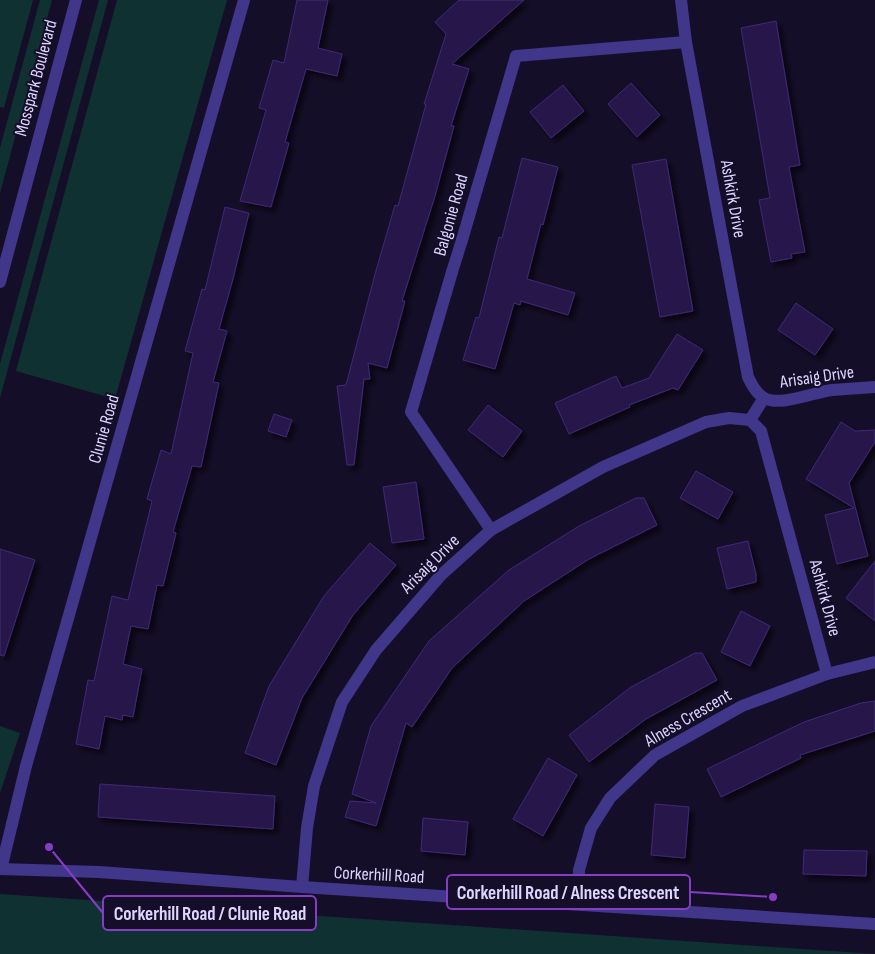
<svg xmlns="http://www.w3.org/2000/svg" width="875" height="954" font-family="'Sofia Sans Condensed',sans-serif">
	<defs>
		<filter id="shadow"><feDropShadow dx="4.5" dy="4.5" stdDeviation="2.5" flood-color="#0009"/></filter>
	</defs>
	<rect width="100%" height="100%" fill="#150e28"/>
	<g fill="#103132">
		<polygon points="0,0 33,0 4,108 0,107"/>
		<polygon points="40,0 52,0 0,193 0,148"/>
		<polygon points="99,0 108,0 0,398 0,364"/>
		<polygon points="117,0 227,0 115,399 16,371"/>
		<polygon points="0,726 20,733 0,793"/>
		<polygon points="0,894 875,954 0,954"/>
	</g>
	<g fill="#27184a" stroke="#3f2978" filter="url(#shadow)">
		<polygon points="297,0 328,0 318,48 342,54 337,76 306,69 285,142 289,143 271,207 240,201 266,110 259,108 273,60 284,63"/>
		<polygon points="459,0 524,0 452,64 469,69 451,126 454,126 435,196 402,301 405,301 387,368 368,363 370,379 364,379 354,465 347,465 337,386 346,385 375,274 395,205 398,206 426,104 424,104 446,34 435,22"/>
		<polygon points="776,21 800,165 789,167 805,252 791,254 792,258 771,262 759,200 770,198 741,28"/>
		<polygon points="631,83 660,115 637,137 608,104"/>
		<polygon points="563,85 584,111 551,138 530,112"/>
		<polygon points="522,158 558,167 543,225 541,224 527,279 575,293 568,315 521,301 520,305 514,303 495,369 463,360 476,317 479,318 499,237 502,238"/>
		<polygon points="666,159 693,311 660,317 632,165"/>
		<polygon points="225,207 249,213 233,279 219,329 227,331 213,382 219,383 201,467 192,466 173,532 176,533 163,586 157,585 148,629 131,626 123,664 142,669 133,717 123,715 122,720 105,716 99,749 76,744 88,680 94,681 112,596 128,600 152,501 147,499 161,450 171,454 193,353 185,351 202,289 205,290"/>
		<polygon points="796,303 833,329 815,355 778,330"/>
		<polygon points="677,334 703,350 678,390 673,388 629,405 630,407 569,434 555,403 616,376 622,388 649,378"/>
		<polygon points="488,405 522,431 503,457 468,430"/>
		<polygon points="274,414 292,420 286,437 268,431"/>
		<polygon points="841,422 855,431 875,430 875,442 849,483 868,556 837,564 825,515 854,508 806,479"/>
		<polygon points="696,471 733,492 718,519 680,498"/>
		<polygon points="416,482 424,539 392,543 383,487"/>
		<polygon points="636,498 644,498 657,525 589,559 524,601 452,668 412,727 406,723 376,826 345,817 350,801 376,803 352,794 371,726 429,641 509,570 579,526"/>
		<polygon points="748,541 756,574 756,582 727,589 717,548"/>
		<polygon points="370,543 396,565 353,615 302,698 276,765 245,753 269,686 324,596"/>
		<polygon points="0,549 35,560 4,656 0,655"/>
		<polygon points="875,561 875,621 846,598"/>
		<polygon points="741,611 770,626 750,666 721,652"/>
		<polygon points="695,653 702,653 717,680 646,719 589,762 569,735 631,687"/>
		<polygon points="875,701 875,731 800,755 801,758 721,797 707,769 804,722 861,703"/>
		<polygon points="548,758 577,775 543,836 513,819"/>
		<polygon points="100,784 275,796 273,829 98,817"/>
		<polygon points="655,804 689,807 685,858 651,855"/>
		<polygon points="423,818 468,822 465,855 421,851"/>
		<polygon points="804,850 867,851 866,876 803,874"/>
	</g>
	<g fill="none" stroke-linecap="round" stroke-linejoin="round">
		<g stroke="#40368a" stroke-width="12">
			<polyline points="452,272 462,240"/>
			<polyline points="750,420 764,398"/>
			<polyline points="1,869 12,824"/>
		</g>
		<g stroke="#40368a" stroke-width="12">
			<path d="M 681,0 L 686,42 L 748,377 C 752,385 756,393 764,398 C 781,407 814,392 832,390 C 847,389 861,388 875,387"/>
			<polyline points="462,240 516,56 686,42"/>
			<polyline points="452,272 411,412 491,530"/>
			<polyline points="12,824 26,766 244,0"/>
			<polyline points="302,887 307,828 314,786 342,702 376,650 441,575 491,530 603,467 706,422 729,418 750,420 761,431 827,674"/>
			<polyline points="578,904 579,870 591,828 610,798 655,755 742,706 827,674 875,662"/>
		</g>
		<g stroke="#40368a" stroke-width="12">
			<polyline points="0,282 76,0"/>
			<polyline points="0,869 99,872 302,887 875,924"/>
		</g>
	</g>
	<g text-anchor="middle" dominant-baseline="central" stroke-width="4" stroke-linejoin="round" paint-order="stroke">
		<g font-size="18" fill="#ddd5ff" stroke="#150e28">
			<text transform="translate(36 78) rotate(-75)">Mosspark Boulevard</text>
			<text transform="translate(733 199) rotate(80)">Ashkirk Drive</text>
			<text transform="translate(451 215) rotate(-74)">Balgonie Road</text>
			<text transform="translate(817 377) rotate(-8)">Arisaig Drive</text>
			<text transform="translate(104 429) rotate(-74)">Clunie Road</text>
			<text transform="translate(430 564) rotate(-45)">Arisaig Drive</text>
			<text transform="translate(825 598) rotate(75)">Ashkirk Drive</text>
			<text transform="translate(688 718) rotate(-30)">Alness Crescent</text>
			<text transform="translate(379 875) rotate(3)">Corkerhill Road</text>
		</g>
	</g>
	<path fill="none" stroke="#853dc5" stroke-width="2" d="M773 897L690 892M49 847L103 913"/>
	<g fill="#853dc5" stroke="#150e28" stroke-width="2">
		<circle cx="773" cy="897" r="5"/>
		<circle cx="49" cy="847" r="5"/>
	</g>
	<g fill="#150e28" stroke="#853dc5" stroke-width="2">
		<rect x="447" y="875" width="243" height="34" rx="5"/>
		<rect x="103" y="896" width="213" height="34" rx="5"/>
	</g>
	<g font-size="19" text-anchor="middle" font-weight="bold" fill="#ddd5ff">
		<text x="568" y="899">Corkerhill Road / Alness Crescent</text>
		<text x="210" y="920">Corkerhill Road / Clunie Road</text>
	</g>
</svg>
